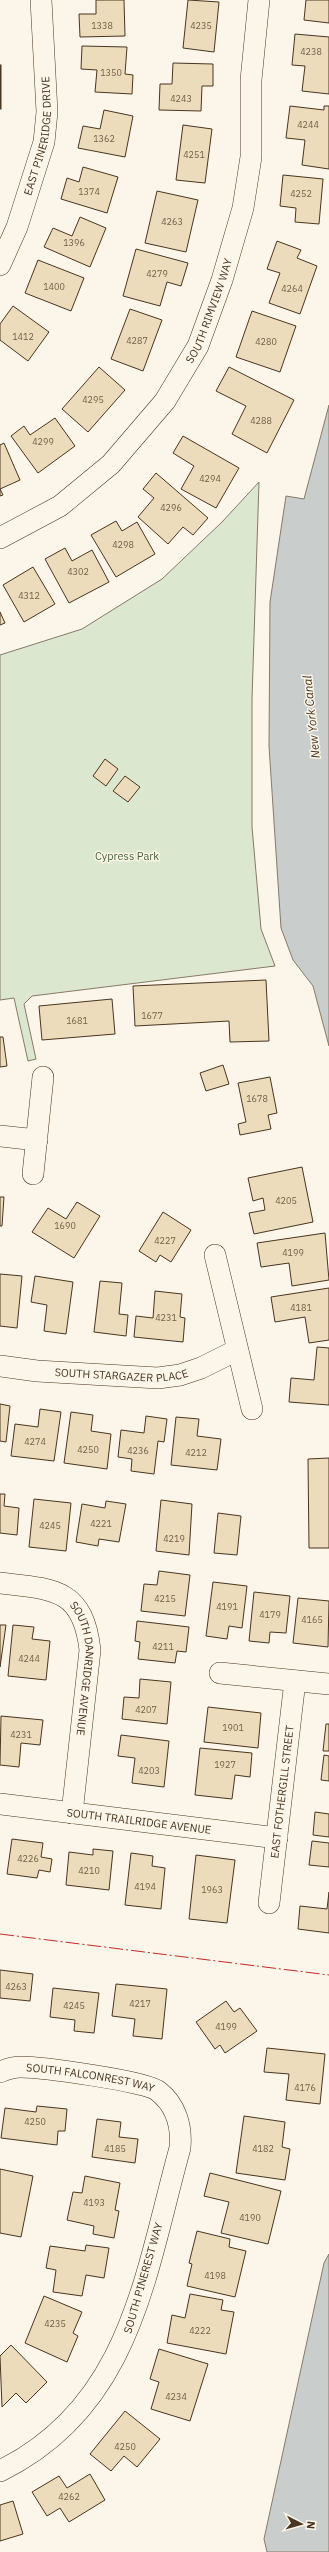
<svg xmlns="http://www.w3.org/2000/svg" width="329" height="2552" font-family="'IBM Plex Sans',sans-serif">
	<rect width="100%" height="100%" fill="#fbf6e9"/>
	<polygon fill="#dce7d0" stroke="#887966" points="259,482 252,699 252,827 261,929 275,966 32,996 24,1004 36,1059 28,1061 14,998 0,1000 0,655 82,629 162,579 222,522"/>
	<g fill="#c9cecd" stroke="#887966">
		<polygon points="329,405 329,1046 313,986 293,960 281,928 269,746 270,602 286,496 304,499"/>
		<polygon points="329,2254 329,2552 267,2552 264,2539 324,2263"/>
	</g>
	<g fill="#ecdcbc" stroke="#4a3520">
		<polygon points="96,0 124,0 125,36 80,37 79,14 96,14"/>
		<polygon points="188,0 219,2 214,52 183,48"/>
		<polygon points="306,0 329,0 329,23 304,20"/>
		<polygon points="295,34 329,37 329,94 302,91 305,66 292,65"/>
		<polygon points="82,46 127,47 125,74 133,75 132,94 95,92 97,70 81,69"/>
		<polygon points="173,63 213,64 213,86 202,86 201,111 159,110 160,84 172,84"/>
		<rect x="0" y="65" width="1" height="44"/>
		<polygon points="290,106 324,110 324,106 329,106 329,169 302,165 305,140 286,138"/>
		<polygon points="104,110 133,116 125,157 78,148 83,126 100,129"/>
		<polygon points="183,125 212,129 205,183 176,180"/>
		<polygon points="83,167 118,177 107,213 61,199 67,178 79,182"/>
		<polygon points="283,175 323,179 319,224 295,222 296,208 280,206"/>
		<polygon points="157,191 198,200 186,252 145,243"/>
		<polygon points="80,217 106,228 90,267 44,247 53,228 72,236"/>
		<polygon points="277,241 301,250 297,258 317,266 300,314 269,303 280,273 267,269"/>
		<polygon points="136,249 188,263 181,286 167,282 160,306 123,296"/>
		<polygon points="38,260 84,278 71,311 25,293"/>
		<polygon points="13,306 49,332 28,361 0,340 0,324"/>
		<polygon points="130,309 162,320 143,371 111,359"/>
		<polygon points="252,311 296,326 280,372 236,357"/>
		<polygon points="99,367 125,390 88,432 62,409"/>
		<polygon points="229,367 294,400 267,453 232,434 246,406 216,391"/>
		<polygon points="55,418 75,446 38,473 11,436 24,426 30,435"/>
		<polygon points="183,436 239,468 216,508 181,489 194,466 173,453"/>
		<polygon points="4,443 20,480 0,489 3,495 0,496 0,445"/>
		<polygon points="156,473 208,518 193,535 183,527 168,544 138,517 154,498 143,489"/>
		<polygon points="116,521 122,531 137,522 155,554 116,577 91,535"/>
		<polygon points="65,548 72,561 92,550 109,582 69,603 45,559"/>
		<polygon points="33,567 55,604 24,622 3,585"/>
		<polygon points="0,612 5,623 0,625"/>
		<polygon points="105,759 118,769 106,786 93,776"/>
		<polygon points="125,776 140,787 128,802 113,791"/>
		<polygon points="266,980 269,1041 230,1042 229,1021 135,1026 133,986"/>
		<polygon points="112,999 115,1034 42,1040 39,1006"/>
		<polygon points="0,1037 3,1037 7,1066 0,1067"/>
		<polygon points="223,1065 229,1084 206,1091 200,1073"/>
		<polygon points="270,1077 277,1113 268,1115 271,1129 240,1135 238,1124 246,1122 238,1083"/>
		<polygon points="302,1167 313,1222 254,1234 249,1213 265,1210 263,1198 253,1201 248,1178"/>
		<polygon points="0,1197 4,1197 2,1226 0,1226"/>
		<polygon points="77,1202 100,1216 74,1258 32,1232 48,1208 66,1219"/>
		<polygon points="163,1212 191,1230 171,1262 160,1255 156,1262 139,1251"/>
		<polygon points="325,1233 329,1280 292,1286 289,1263 261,1267 257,1243"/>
		<polygon points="0,1274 22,1276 17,1328 0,1326"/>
		<polygon points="35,1276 73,1282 66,1334 44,1331 47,1305 31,1302"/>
		<polygon points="100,1281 122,1283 119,1314 128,1315 126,1336 94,1332"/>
		<polygon points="329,1288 329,1340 309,1343 305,1317 275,1322 271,1297"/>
		<polygon points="155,1291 182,1294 180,1317 185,1318 183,1342 134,1337 136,1316 153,1318"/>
		<polygon points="317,1347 329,1348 329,1405 289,1402 291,1378 314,1380"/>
		<polygon points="0,1404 10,1406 6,1442 0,1441"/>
		<polygon points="40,1409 61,1412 54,1461 11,1456 15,1424 38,1427"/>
		<polygon points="71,1412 93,1415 91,1431 111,1434 107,1469 64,1463"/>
		<polygon points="146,1416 167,1419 164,1442 158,1441 154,1474 131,1471 132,1459 118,1457 121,1430 144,1433"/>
		<polygon points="176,1417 199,1419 197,1436 221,1439 217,1470 171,1465"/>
		<polygon points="329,1458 329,1548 309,1548 308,1459"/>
		<polygon points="0,1494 5,1494 4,1506 19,1508 17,1535 0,1533"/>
		<polygon points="34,1499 71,1503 66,1551 29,1547"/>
		<polygon points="161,1500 192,1504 189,1555 156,1551"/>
		<polygon points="106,1501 126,1504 119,1542 99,1539 98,1546 76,1542 82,1504 105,1508"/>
		<polygon points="218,1513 241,1516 237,1555 214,1553"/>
		<polygon points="159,1571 190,1575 185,1616 141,1611 144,1584 157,1585"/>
		<polygon points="213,1582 247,1586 242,1628 229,1626 227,1639 206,1636"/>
		<polygon points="254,1592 290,1596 286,1633 270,1632 269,1643 249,1641"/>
		<polygon points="298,1598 329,1601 328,1647 293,1643"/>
		<polygon points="137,1621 189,1627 186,1652 177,1651 175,1663 138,1659 140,1642 135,1641"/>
		<polygon points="0,1625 6,1625 0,1667"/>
		<polygon points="13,1625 34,1627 32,1639 50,1641 46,1680 8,1676"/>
		<polygon points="140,1679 171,1682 167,1724 122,1719 124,1697 139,1698"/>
		<polygon points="208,1707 261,1713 258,1748 204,1742"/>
		<polygon points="1,1716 43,1720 40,1745 21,1743 19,1767 0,1765"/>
		<polygon points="326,1724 329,1724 329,1751 323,1751"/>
		<polygon points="121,1735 169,1741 164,1787 132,1783 135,1758 118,1756"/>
		<polygon points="200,1748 252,1753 250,1777 235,1775 232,1799 195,1795"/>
		<polygon points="324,1755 329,1756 329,1781 321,1780"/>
		<polygon points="315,1812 329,1814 329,1837 313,1835"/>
		<polygon points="12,1839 43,1843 41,1857 52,1859 50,1872 39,1870 37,1878 7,1874"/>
		<polygon points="312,1841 329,1843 329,1867 309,1865"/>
		<polygon points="93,1849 113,1851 109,1890 66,1885 69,1852 93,1855"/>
		<polygon points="131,1853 153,1856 152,1866 165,1868 161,1909 125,1905"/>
		<polygon points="196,1855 235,1860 227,1923 189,1919"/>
		<polygon points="329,1892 329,1933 298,1929 300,1906 327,1909"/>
		<polygon points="0,1970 33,1974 30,2001 0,1998"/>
		<polygon points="116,1984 167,1989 162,2039 133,2036 135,2019 112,2016"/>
		<polygon points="53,1988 99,1993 94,2033 74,2031 75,2020 50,2017"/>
		<polygon points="226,2001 234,2012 240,2008 257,2031 225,2053 220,2045 215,2049 196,2022"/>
		<polygon points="267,2048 325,2054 320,2104 286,2100 289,2074 264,2072"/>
		<polygon points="37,2106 67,2109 65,2131 58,2131 57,2145 1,2138 5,2108 36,2112"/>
		<polygon points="244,2116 285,2122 282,2147 290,2149 285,2180 236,2173"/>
		<polygon points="97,2119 121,2122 119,2137 138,2139 135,2163 92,2157"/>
		<polygon points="0,2169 33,2176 21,2237 0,2233"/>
		<polygon points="210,2173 281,2191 268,2244 221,2233 229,2202 204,2196"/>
		<polygon points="85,2176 120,2183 115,2210 119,2211 114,2238 93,2234 94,2226 67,2220 73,2192 82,2193"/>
		<polygon points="197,2231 230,2239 229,2247 246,2251 235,2297 187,2286 192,2264 189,2263"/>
		<polygon points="86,2245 109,2248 104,2278 86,2275 82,2296 53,2292 56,2270 46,2268 50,2246 85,2251"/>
		<polygon points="190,2294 223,2300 221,2310 234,2312 226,2354 167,2343 172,2315 185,2318"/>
		<polygon points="44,2296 82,2312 73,2333 78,2336 67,2362 25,2343"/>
		<polygon points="11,2345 47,2382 26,2403 16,2393 2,2407 0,2356"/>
		<polygon points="159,2349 208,2364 190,2421 151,2409 159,2382 150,2379"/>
		<polygon points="125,2411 160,2439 137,2467 124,2456 111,2471 90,2454"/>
		<polygon points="90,2474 105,2500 69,2522 60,2508 47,2516 32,2492 59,2476 67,2488"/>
		<polygon points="13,2501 23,2534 0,2541 0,2505"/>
	</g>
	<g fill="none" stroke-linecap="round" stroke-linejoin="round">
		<defs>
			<g id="minor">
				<path id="s1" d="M 0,265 L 17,227 L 44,142 L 47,112 L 41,0"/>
				<path id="s2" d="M 0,538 L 60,506 L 111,464 L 165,401 L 198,346 L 222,280 L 243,208 L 251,157 L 251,80 L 259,0"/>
				<polyline points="0,1136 37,1140"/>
				<polyline points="33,1174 43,1077"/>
				<polyline points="215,1255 252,1409"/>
				<path id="s3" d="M 0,1366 L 37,1371 L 158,1378 L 180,1375 L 201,1368 L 237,1350"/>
				<path id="s4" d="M 0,1583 C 53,1589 83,1588 90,1650 L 72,1813"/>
				<polyline points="220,1673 329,1684"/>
				<path id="s5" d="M 0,1804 L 277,1838"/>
				<path id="s6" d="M 269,1903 L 295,1681"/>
				<path id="s7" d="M 0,2072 C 7,2069 13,2067 21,2067 C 40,2067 147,2081 158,2091 C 176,2105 182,2126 180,2148 C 145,2274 131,2407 0,2471"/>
			</g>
		</defs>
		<use href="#minor" stroke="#4a3520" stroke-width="22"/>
		<use href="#minor" stroke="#fbf6e9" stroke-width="21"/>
		<polyline stroke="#c62828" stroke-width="1" stroke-dasharray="14 3 2 3" stroke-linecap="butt" points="0,1934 329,1975"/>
	</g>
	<g text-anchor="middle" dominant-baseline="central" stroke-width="3" stroke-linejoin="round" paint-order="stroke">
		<g font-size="9" fill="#725f47">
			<text x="102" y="25">1338</text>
			<text x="201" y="25">4235</text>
			<text x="311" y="51">4238</text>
			<text x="111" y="72">1350</text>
			<text x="181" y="98">4243</text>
			<text x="308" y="124">4244</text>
			<text x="104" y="138">1362</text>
			<text x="194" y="154">4251</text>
			<text x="89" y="191">1374</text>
			<text x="301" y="193">4252</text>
			<text x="172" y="221">4263</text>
			<text x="74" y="242">1396</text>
			<text x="157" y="273">4279</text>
			<text x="54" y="286">1400</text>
			<text x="292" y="288">4264</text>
			<text x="23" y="336">1412</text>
			<text x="137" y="340">4287</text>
			<text x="266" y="341">4280</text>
			<text x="93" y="399">4295</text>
			<text x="261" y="420">4288</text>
			<text x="43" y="441">4299</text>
			<text x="210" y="478">4294</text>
			<text x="171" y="507">4296</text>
			<text x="123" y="544">4298</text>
			<text x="78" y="571">4302</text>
			<text x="29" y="595">4312</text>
			<text x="152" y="1015">1677</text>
			<text x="77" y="1020">1681</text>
			<text x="257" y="1098">1678</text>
			<text x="286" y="1200">4205</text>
			<text x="65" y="1225">1690</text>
			<text x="165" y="1240">4227</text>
			<text x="293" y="1252">4199</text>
			<text x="301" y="1307">4181</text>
			<text x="166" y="1317">4231</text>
			<text x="35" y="1441">4274</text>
			<text x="88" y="1449">4250</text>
			<text x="138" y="1450">4236</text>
			<text x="196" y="1452">4212</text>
			<text x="101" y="1523">4221</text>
			<text x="50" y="1525">4245</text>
			<text x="174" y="1538">4219</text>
			<text x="165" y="1598">4215</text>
			<text x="227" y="1606">4191</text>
			<text x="270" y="1614">4179</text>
			<text x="312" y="1619">4165</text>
			<text x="163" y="1646">4211</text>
			<text x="29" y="1658">4244</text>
			<text x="146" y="1709">4207</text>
			<text x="233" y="1727">1901</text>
			<text x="21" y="1734">4231</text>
			<text x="225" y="1764">1927</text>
			<text x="149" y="1770">4203</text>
			<text x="28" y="1858">4226</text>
			<text x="89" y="1870">4210</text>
			<text x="145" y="1886">4194</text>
			<text x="212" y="1889">1963</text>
			<text x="16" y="1986">4263</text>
			<text x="140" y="2003">4217</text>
			<text x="74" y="2005">4245</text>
			<text x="226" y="2026">4199</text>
			<text x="305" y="2087">4176</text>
			<text x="35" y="2121">4250</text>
			<text x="115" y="2148">4185</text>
			<text x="263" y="2148">4182</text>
			<text x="94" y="2202">4193</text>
			<text x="250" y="2217">4190</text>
			<text x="215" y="2275">4198</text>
			<text x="55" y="2323">4235</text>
			<text x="200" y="2330">4222</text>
			<text x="176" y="2396">4234</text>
			<text x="125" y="2446">4250</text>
			<text x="69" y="2496">4262</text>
		</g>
		<g font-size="11" fill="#4a3520" stroke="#fbf6e9">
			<text stroke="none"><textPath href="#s1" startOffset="136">EAST PINERIDGE DRIVE</textPath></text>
			<text stroke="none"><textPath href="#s2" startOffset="318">SOUTH RIMVIEW WAY</textPath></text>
			<text stroke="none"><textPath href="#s3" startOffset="122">SOUTH STARGAZER PLACE</textPath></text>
			<text stroke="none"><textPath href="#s4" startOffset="145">SOUTH DANRIDGE AVENUE</textPath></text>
			<text stroke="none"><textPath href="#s6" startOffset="112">EAST FOTHERGILL STREET</textPath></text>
			<text stroke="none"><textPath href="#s5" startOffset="140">SOUTH TRAILRIDGE AVENUE</textPath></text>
			<text stroke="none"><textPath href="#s7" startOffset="92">SOUTH FALCONREST WAY</textPath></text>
			<text transform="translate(143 2278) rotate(-74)">SOUTH PINEREST WAY</text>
		</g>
		<g font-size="11" fill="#436837" stroke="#fbf6e9">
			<text x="127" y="856">Cypress Park</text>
		</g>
		<g font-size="12" font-style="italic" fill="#4a3520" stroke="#fbf6e9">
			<text transform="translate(311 717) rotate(-96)">New York Canal</text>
		</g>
	</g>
	<g transform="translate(301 2524) rotate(96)" stroke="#fbf6e9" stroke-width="3" paint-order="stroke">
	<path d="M0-3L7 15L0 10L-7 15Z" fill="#4a3520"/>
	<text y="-6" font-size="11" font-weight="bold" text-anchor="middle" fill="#4a3520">N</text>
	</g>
</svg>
